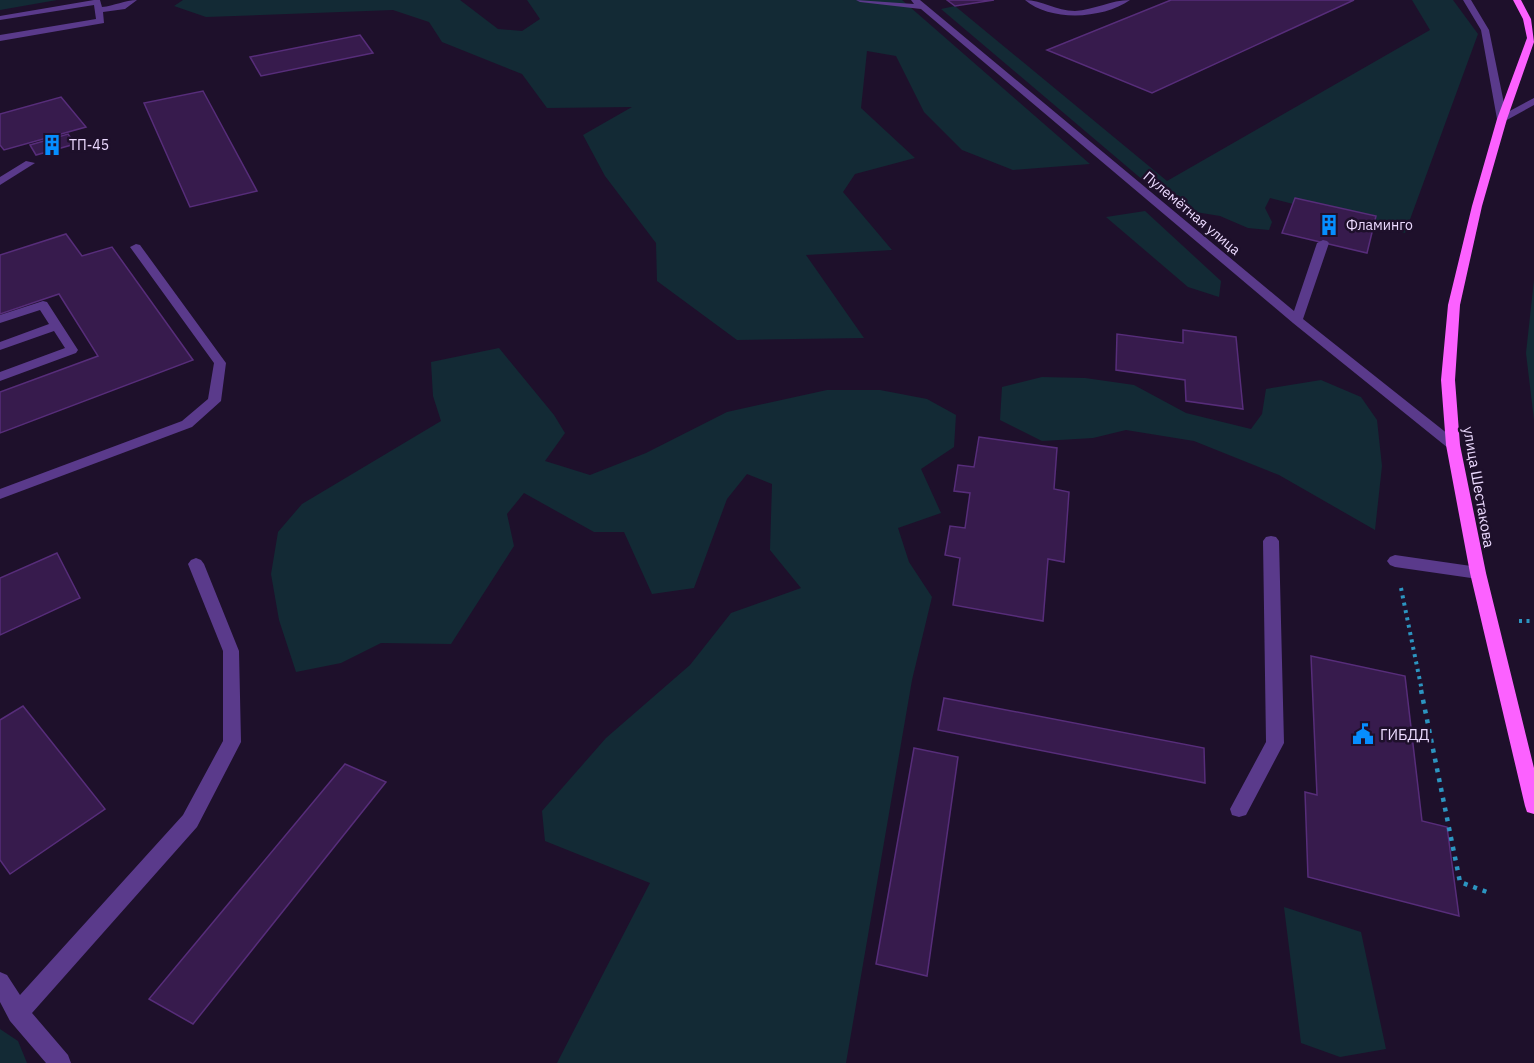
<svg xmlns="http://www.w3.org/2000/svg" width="1534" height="1063" font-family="'IBM Plex Sans',sans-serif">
	<rect width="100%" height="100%" fill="#1e102b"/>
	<g fill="#132a35">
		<polygon points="0,0 57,0 0,10"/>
		<polygon points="183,0 460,0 498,29 522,31 540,19 527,0 902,0 1090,164 1013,170 962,150 924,112 896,56 867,51 861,108 915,158 855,174 843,192 892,250 806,255 864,338 737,340 657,281 656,243 605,176 583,135 632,107 547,108 522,74 442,42 429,22 393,10 206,17 174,6"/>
		<polygon points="1412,0 1453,0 1478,34 1405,233 1270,198 1265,208 1272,222 1269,230 1248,228 1220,216 1177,209 941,9 955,6 1167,181 1430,30"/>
		<polygon points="1145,211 1221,281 1219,297 1188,287 1106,217"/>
		<polygon points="1534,280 1534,420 1526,353"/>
		<polygon points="499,348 554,415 565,433 545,461 590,475 646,453 727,412 827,390 880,390 927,399 956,415 954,447 921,469 941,513 898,528 909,562 932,597 912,680 846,1063 557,1063 650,883 545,841 542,811 606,738 690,665 731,613 801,588 770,550 772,484 747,474 727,499 694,588 652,594 624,532 594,532 524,493 507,514 514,546 451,644 381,643 341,663 296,672 279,620 271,574 278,532 302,504 441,421 433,396 431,362"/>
		<polygon points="1042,377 1085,378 1134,385 1186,413 1251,429 1262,414 1266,389 1321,380 1361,397 1377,420 1382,466 1375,530 1279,475 1194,441 1126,430 1093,438 1042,441 1000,420 1002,387"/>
		<polygon points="1284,907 1361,932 1386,1049 1340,1057 1301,1043"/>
		<polygon points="0,1029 18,1041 27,1063 0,1063"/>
	</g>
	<g fill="#371b4d" stroke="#572d7a" stroke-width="1.5">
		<polygon points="947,0 994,0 955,6"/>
		<polygon points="1171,0 1354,0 1152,93 1047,50"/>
		<polygon points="360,35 373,53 261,76 250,57"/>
		<polygon points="203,91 257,191 190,207 144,103"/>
		<polygon points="61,97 86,127 4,150 0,145 0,114"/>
		<polygon points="68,134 75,144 36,155 30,145"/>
		<polygon points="1295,198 1376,216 1367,253 1282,233"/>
		<polygon points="66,234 82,256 112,247 193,360 0,433 0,392 98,356 59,294 0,314 0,255"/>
		<polygon points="1183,330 1236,337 1243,409 1186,401 1185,380 1116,370 1117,334 1183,343"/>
		<polygon points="979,437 1057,448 1054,489 1069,492 1064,562 1048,559 1043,621 953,605 960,558 945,555 950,526 965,528 970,493 954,491 958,465 974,467"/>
		<polygon points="57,553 80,598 0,635 0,578"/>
		<polygon points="1311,656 1405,676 1422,821 1447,827 1459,916 1308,877 1305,792 1317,795"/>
		<polygon points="944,698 1204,748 1205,783 938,730"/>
		<polygon points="23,706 105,809 10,874 0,860 0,720"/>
		<polygon points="914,748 958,757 927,976 876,964"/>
		<polygon points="345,764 386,782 193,1024 149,999"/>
	</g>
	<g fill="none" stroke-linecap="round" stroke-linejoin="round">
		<g stroke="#2c95c1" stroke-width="4" stroke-dasharray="3 4.5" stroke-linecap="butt">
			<polyline points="1401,588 1422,691"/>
			<polyline points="1519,621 1534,621"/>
		</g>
		<polyline stroke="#2c95c1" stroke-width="4.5" stroke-dasharray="4 6" stroke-linecap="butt" points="1421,690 1460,882 1487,892"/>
		<g fill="#5a3a8b" fill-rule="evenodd">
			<path d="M 94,0 L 100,0 L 102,7 C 114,6 125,0 137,0 L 125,9 L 103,12 L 104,23 L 0,41 L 0,35 L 96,19 L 94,5 L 0,20 L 0,16 Z"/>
			<polygon points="856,0 914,4 911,0 920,0 1294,311 1317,243 1323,240 1327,241 1329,243 1303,319 1458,442 1460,445 1458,448 1448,448 1293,323 921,9 860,2"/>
			<path d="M 1025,0 C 1042,0 1056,11 1075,11 C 1094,10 1111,0 1130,0 C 1103,19 1051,22 1025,0 Z"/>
			<polygon points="1463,0 1471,0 1489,30 1506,113 1534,98 1534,105 1505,121 1497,119 1481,30"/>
			<polygon points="26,161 35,163 0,185 0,177"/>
			<polygon points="136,244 140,245 226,363 221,401 192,427 0,499 0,489 182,421 208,399 214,363 130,247"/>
			<polygon points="43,301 47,302 78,350 76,353 0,381 0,372 65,348 54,331 0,350 0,342 49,324 40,310 0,323 0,315"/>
			<polygon points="1271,536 1276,537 1279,541 1284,743 1246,815 1239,817 1232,815 1230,809 1266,742 1263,541 1266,537"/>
			<polygon points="1395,555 1478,567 1483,569 1486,573 1483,577 1478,579 1395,567 1390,565 1387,561 1390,557"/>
			<polygon points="196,558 201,560 204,564 239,651 241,742 197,827 32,1013 68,1055 71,1063 46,1063 10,1021 0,1002 0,972 7,975 20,995 183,815 223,741 223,651 188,564 191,560"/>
		</g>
		<polygon fill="#fc61ff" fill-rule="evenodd" points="1513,0 1521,0 1531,19 1534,42 1507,119 1482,206 1460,305 1455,380 1460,445 1486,573 1534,768 1534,814 1527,812 1525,806 1470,573 1446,445 1441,380 1448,305 1472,206 1497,119 1527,38 1523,19"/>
	</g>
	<defs>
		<symbol id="building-bare" viewBox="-9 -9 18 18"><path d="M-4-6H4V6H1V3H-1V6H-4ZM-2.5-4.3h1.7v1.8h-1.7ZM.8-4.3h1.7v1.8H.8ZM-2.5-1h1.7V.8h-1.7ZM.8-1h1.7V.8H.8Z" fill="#068eff" stroke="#1e102b" stroke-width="2.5" paint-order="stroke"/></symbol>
		<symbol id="civic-bare" viewBox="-9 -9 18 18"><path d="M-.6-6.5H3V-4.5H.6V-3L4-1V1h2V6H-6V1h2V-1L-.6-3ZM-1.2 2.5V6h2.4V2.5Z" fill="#068eff" stroke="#1e102b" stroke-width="2.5" paint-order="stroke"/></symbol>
	</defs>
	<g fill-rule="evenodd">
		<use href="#building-bare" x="37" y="130" width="30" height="30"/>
		<use href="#building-bare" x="1314" y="210" width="30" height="30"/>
		<use href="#civic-bare" x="1348" y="719" width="30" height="30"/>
	</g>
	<g text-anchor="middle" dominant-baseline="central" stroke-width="5" stroke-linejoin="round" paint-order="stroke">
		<g font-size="14" fill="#ecdaff" stroke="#1e102b" text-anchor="start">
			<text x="69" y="145">ТП-45</text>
			<text x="1346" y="225">Фламинго</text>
		</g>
		<g font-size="14" fill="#ecdaff" stroke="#1e102b">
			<text transform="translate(1192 213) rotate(40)">Пулемётная улица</text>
		</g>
		<g font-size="15" fill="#ecdaff" stroke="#1e102b">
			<text transform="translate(1479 487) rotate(80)">улица Шестакова</text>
		</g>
		<g font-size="15" fill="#ecdaff" stroke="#1e102b" text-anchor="start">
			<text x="1380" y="734">ГИБДД</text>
		</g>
	</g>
</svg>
